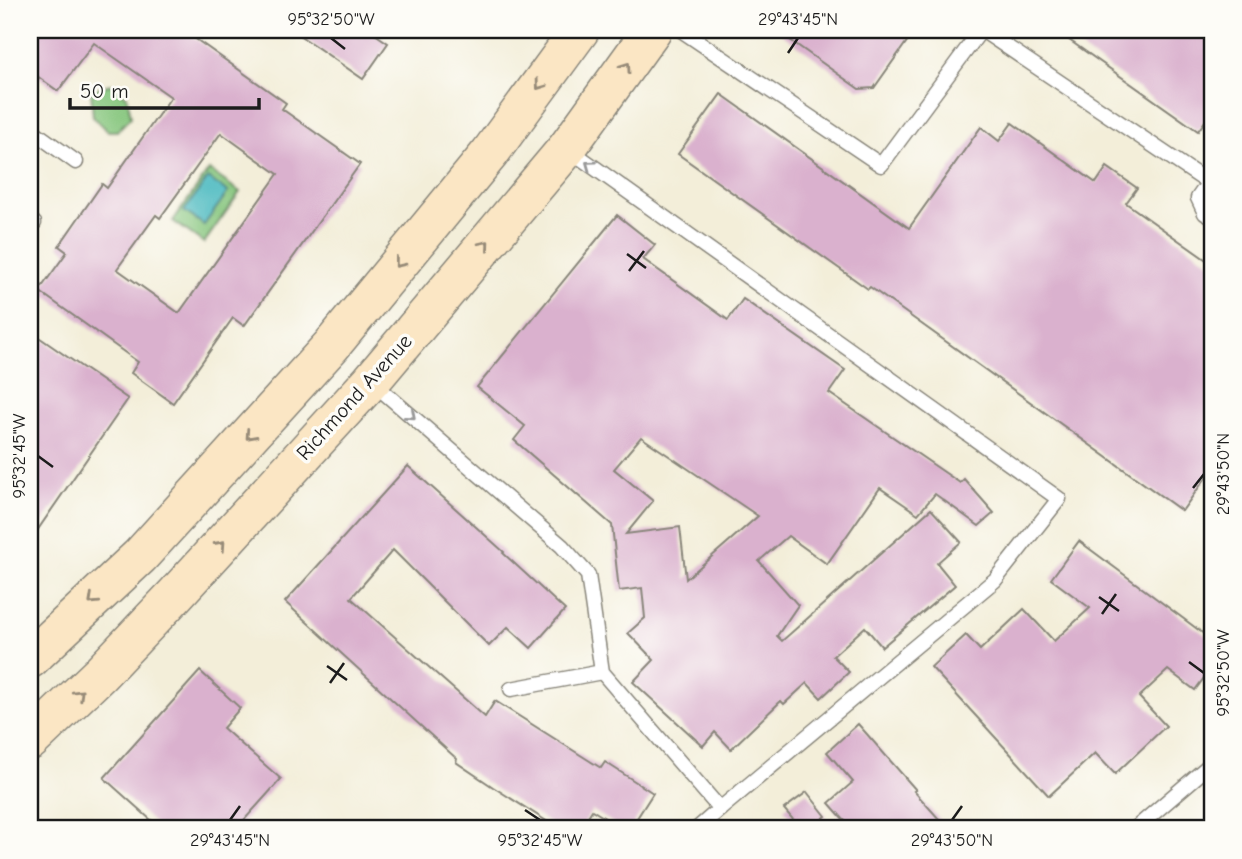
<svg xmlns="http://www.w3.org/2000/svg" width="1242" height="859" font-family="'Comic Neue',sans-serif">
	<rect width="100%" height="100%" fill="#fdfcf7"/>
	<filter id="ink" filterUnits="userSpaceOnUse"><feTurbulence type="fractalNoise" baseFrequency=".0143" numOctaves="2"/><feDisplacementMap in="SourceGraphic" scale="14" xChannelSelector="R" yChannelSelector="G"/><feConvolveMatrix kernelMatrix="1 2 1 2 8 2 1 2 1" color-interpolation-filters="sRGB"/></filter>
	<filter id="wash" filterUnits="userSpaceOnUse"><feTurbulence type="fractalNoise" baseFrequency=".00686" numOctaves="4" result="noise"/><feDisplacementMap in="SourceGraphic" scale="28" xChannelSelector="R" yChannelSelector="G"/><feGaussianBlur stdDeviation="1.57" result="paint"/><feColorMatrix in="noise" values="0 0 0 0 0 0 0 0 0 0 0 0 0 0 0 0 0 1.4 0 .05"/><feComposite in="paint" operator="in"/></filter>
	<g filter="url(#wash)">
		<rect width="100%" height="100%" fill="#f3eed9"/>
		<g fill="#84c57c" stroke="#50704c" stroke-width="2">
			<polygon points="110,84 127,96 131,117 117,131 108,131 93,117 91,91"/>
			<polygon points="209,170 240,192 204,243 173,221"/>
		</g>
		<polygon fill="#4ab9c0" stroke="#336a6e" stroke-width="2" points="208,178 228,192 204,225 184,211"/>
		<g id="blocks">
			<g fill="#dab1ce" fill-rule="evenodd">
				<path d="M 30,30 L 183,30 L 286,103 L 282,109 L 360,164 L 244,326 L 233,318 L 173,403 L 131,373 L 138,362 L 39,291 L 67,252 L 59,246 L 102,184 L 107,188 L 171,97 L 94,43 L 58,91 L 30,71 ZM 221,133 L 278,174 L 179,313 L 117,269 L 156,215 L 160,218 Z"/>
				<polygon points="292,30 369,30 388,43 363,79"/>
				<polygon points="776,30 915,30 874,88 859,89"/>
				<polygon points="1055,30 1212,30 1212,111 1198,131"/>
				<polygon points="721,94 909,228 981,127 999,141 1012,123 1096,183 1107,167 1137,188 1126,203 1212,264 1212,469 1182,511 870,287 868,289 678,154"/>
				<path d="M 617,215 L 655,245 L 643,259 L 728,320 L 743,299 L 845,370 L 829,393 L 960,483 L 964,479 L 994,513 L 979,526 L 935,494 L 918,514 L 880,488 L 827,564 L 788,536 L 759,561 L 798,605 L 777,636 L 782,641 L 931,509 L 961,542 L 937,563 L 955,585 L 882,647 L 865,627 L 833,656 L 849,672 L 821,698 L 807,683 L 784,704 L 781,701 L 731,749 L 715,732 L 703,746 L 633,682 L 654,660 L 628,633 L 645,618 L 642,588 L 619,591 L 612,525 L 514,440 L 525,426 L 477,387 ZM 641,437 L 758,516 L 686,579 L 680,527 L 626,534 L 653,501 L 614,469 Z"/>
				<polygon points="30,331 128,399 30,541"/>
				<polygon points="408,466 504,552 503,553 565,610 531,648 508,627 489,646 393,550 351,598 485,717 495,701 601,768 605,762 653,793 630,829 623,829 592,810 580,829 559,829 493,787 456,762 457,759 285,602"/>
				<polygon points="1079,541 1212,640 1212,684 1204,678 1195,690 1168,670 1139,697 1166,726 1115,774 1095,753 1049,796 931,667 966,635 980,650 1024,609 1054,641 1090,608 1051,579"/>
				<polygon points="200,671 240,708 223,728 281,779 236,829 161,829 104,778"/>
				<polygon points="858,724 916,790 914,791 948,829 852,829 829,803 853,782 827,752"/>
				<polygon points="807,792 826,816 810,829 801,829 784,809"/>
			</g>
		</g>
	</g>
	<g filter="url(#ink)">
		<use href="#blocks" fill-opacity="0" stroke="#88857a" stroke-width="2"/>
		<g fill="none" stroke-linecap="round" stroke-linejoin="round">
			<defs>
				<g id="lane">
					<polyline points="681,30 881,165 981,30"/>
					<polyline points="982,30 1209,183"/>
					<polyline points="30,129 76,162"/>
					<polyline points="1212,178 1198,198 1205,213 1212,217"/>
					<polyline points="30,220 34,223"/>
					<polyline points="372,382 562,546 588,575 602,672 720,809 995,580 1059,499 567,148"/>
					<polyline points="511,689 602,672"/>
					<polyline points="697,829 720,809"/>
					<polyline points="1135,829 1212,763"/>
				</g>
				<g id="secondary">
					<polyline points="30,659 140,556 332,345 490,153 580,30"/>
					<polyline points="30,741 100,674 175,595 371,381 567,148 652,30"/>
				</g>
			</defs>
			<use href="#lane" stroke="#88857a" stroke-width="17"/>
			<use href="#secondary" stroke="#88857a" stroke-width="41"/>
			<use href="#lane" stroke="#fff" stroke-width="14"/>
			<use href="#secondary" stroke="#fbe6c4" stroke-width="38"/>
		</g>
		<defs><path id="oneway-chevron" d="M-2-3.5L2.5 0L-2 3.5" fill="none" stroke-width="1.6" stroke-linecap="round" stroke-linejoin="round" transform="scale(1.75)"/></defs>
		<g stroke="#978b78">
			<use href="#oneway-chevron" transform="translate(626 67) rotate(-55)"/>
			<use href="#oneway-chevron" transform="translate(540 85) rotate(126)"/>
			<use href="#oneway-chevron" transform="translate(485 245) rotate(-50)"/>
			<use href="#oneway-chevron" transform="translate(399 263) rotate(129)"/>
			<use href="#oneway-chevron" transform="translate(250 435) rotate(132)"/>
			<use href="#oneway-chevron" transform="translate(221 545) rotate(-48)"/>
			<use href="#oneway-chevron" transform="translate(93 600) rotate(137)"/>
			<use href="#oneway-chevron" transform="translate(79 694) rotate(-44)"/>
		</g>
		<g stroke="#999">
			<use href="#oneway-chevron" transform="translate(590 165) rotate(-144)"/>
			<use href="#oneway-chevron" transform="translate(411 415) rotate(41)"/>
		</g>
	</g>
	<path fill="none" stroke="#1c1c1c" stroke-width="2.5" d="M 331,38 L 345,49M 788,53 L 798,38M 627,254 L 646,268M 629,271 L 644,251M 38,456 L 53,467M 1193,488 L 1204,474M 1099,597 L 1119,611M 1102,614 L 1116,594M 1189,662 L 1204,673M 327,666 L 347,680M 330,683 L 344,663M 525,810 L 540,820M 230,820 L 240,806M 952,820 L 962,806"/>
	<g text-anchor="middle" dominant-baseline="central" stroke-width="7" stroke-linejoin="round" paint-order="stroke">
		<g font-size="21" fill="#1c1c1c" stroke="#fdfcf7">
			<text transform="translate(354 397) rotate(-48)">Richmond Avenue</text>
		</g>
	</g>
	<rect width="1242" height="859" fill="none" stroke="#fdfcf7" stroke-width="77"/>
	<path d="M70 98v10h189v-10" fill="none" stroke="#1c1c1c" stroke-width="3.5"/>
	<text x="80" y="98" font-size="21" fill="#1c1c1c" stroke="#fdfcf7" stroke-width="5" paint-order="stroke">50 m</text>
	<rect x="38" y="38" width="1166" height="782" fill="none" stroke="#1c1c1c" stroke-width="2.5"/>
	<g font-size="18" text-anchor="middle" fill="#1c1c1c">
		<text x="331" y="25">95°32'50"W</text>
		<text x="798" y="25">29°43'45"N</text>
		<text transform="translate(19 456) rotate(-90)" y="6">95°32'45"W</text>
		<text transform="translate(1223 474) rotate(-90)" y="6">29°43'50"N</text>
		<text transform="translate(1223 673) rotate(-90)" y="6">95°32'50"W</text>
		<text x="230" y="846">29°43'45"N</text>
		<text x="540" y="846">95°32'45"W</text>
		<text x="952" y="846">29°43'50"N</text>
	</g>
</svg>
